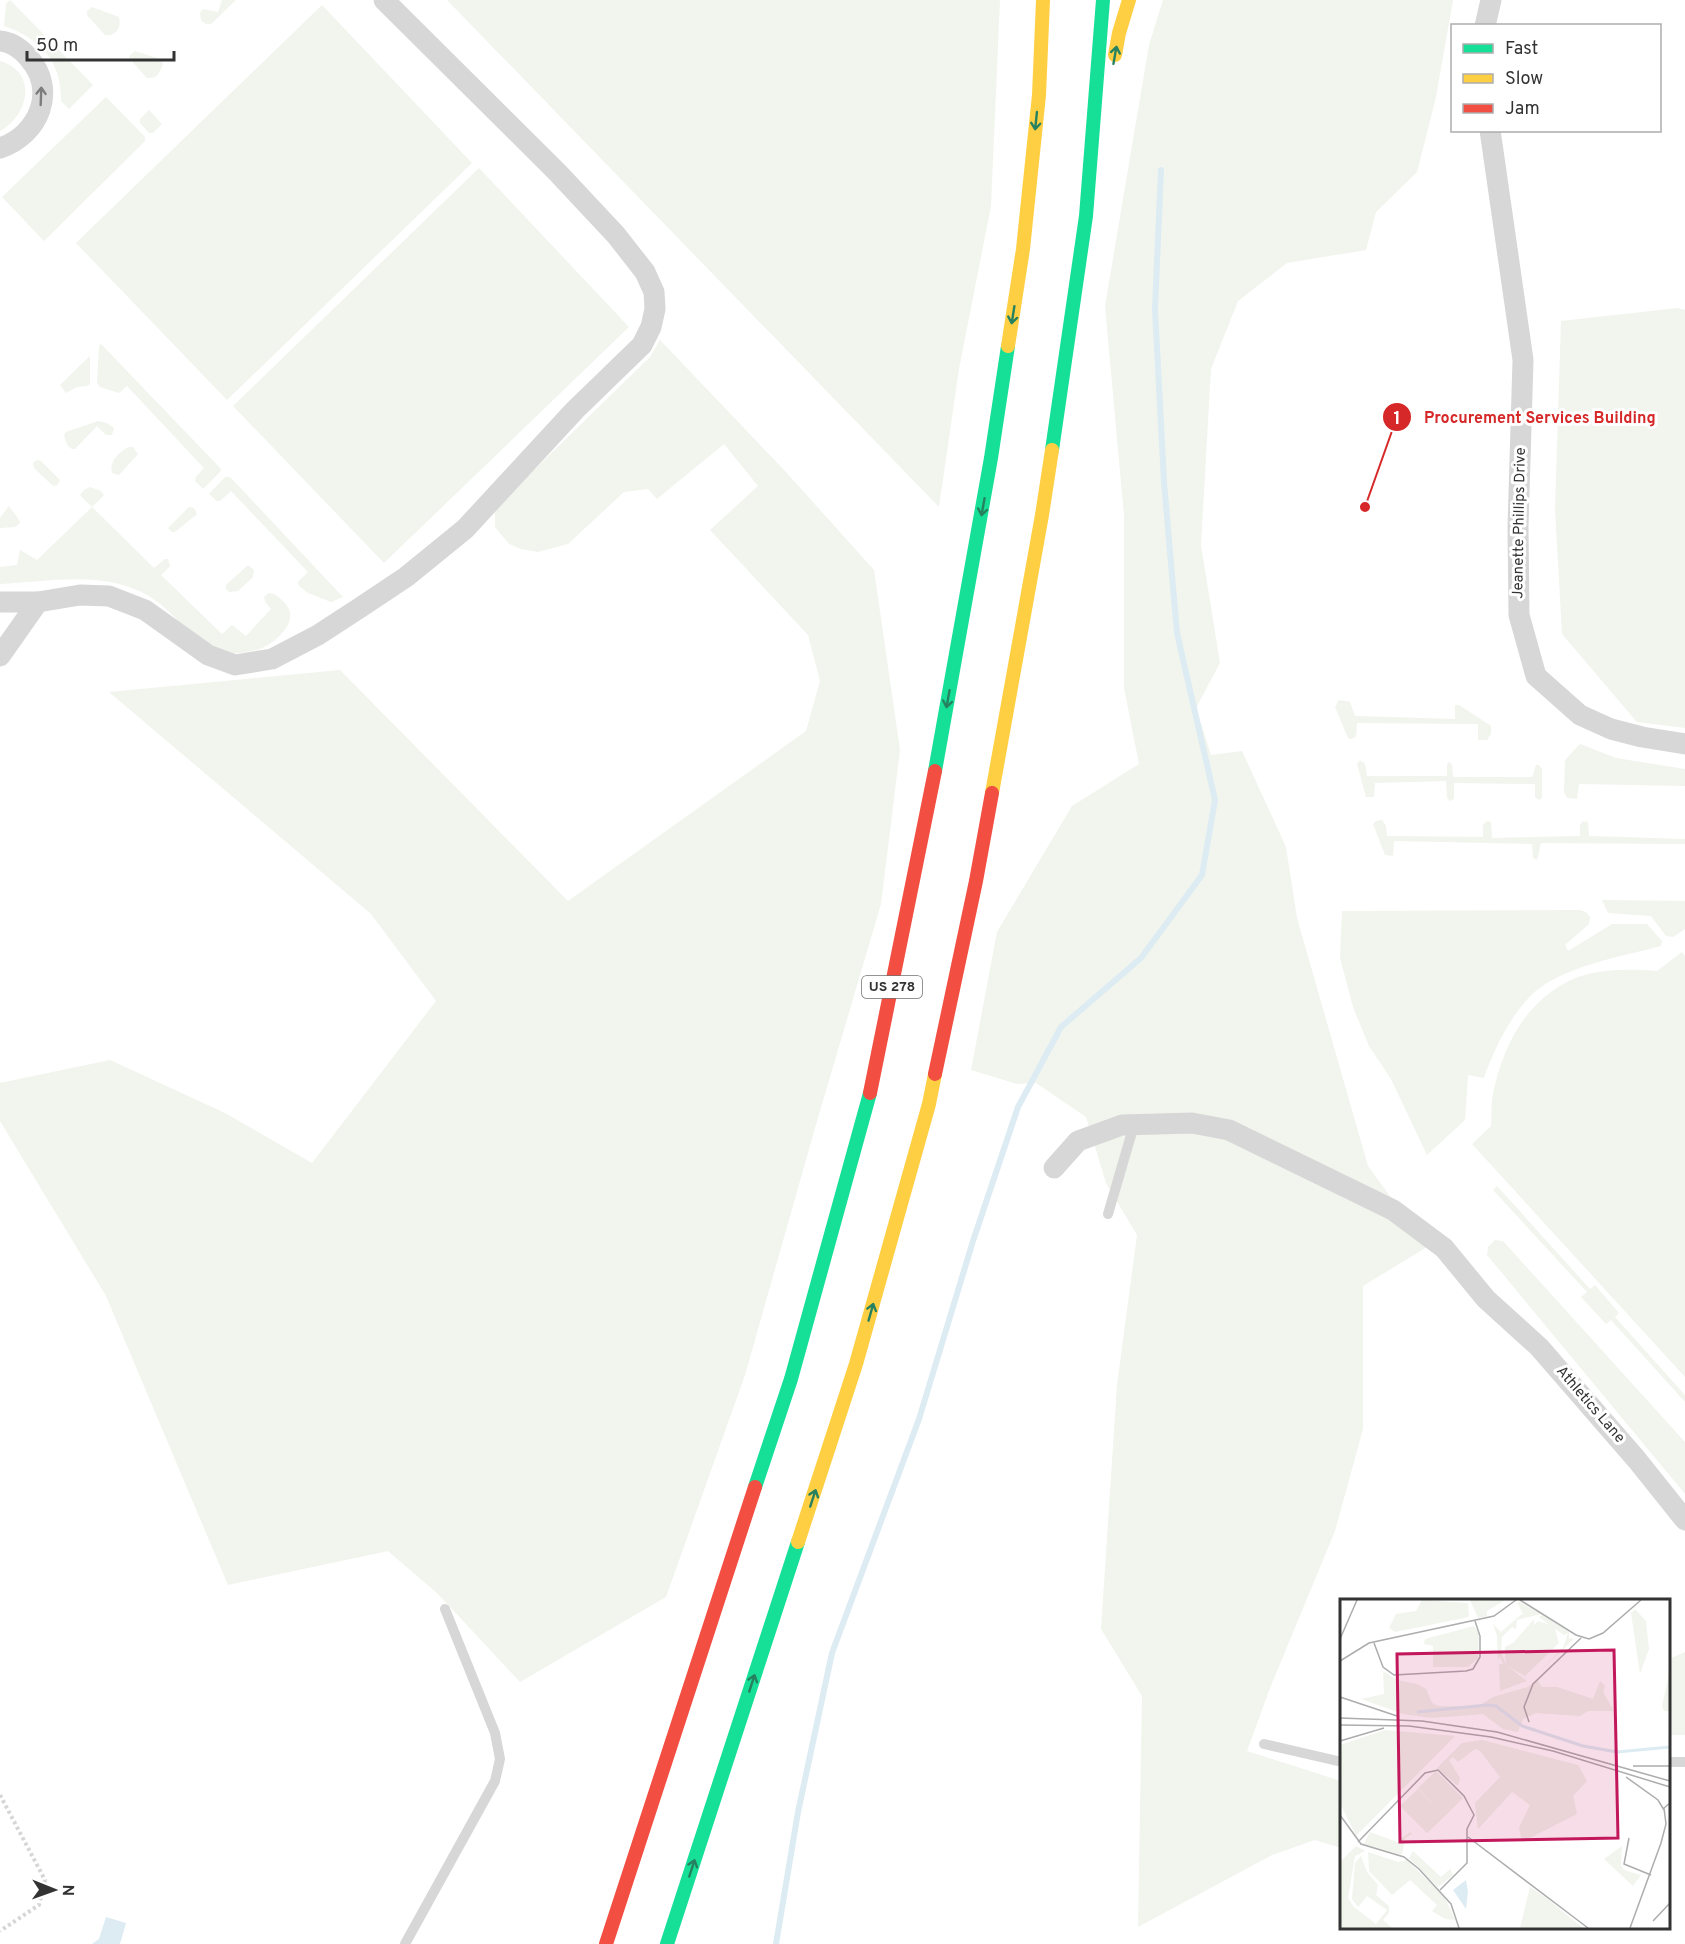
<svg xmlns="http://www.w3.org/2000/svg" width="1685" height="1944" font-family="Overpass,sans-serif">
	<rect width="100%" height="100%" fill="#fff"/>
	<g fill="#f1f5ed">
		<path d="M 10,0 L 93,85 L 69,109 L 61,101 C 62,61 40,38 4,26 L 6,4 Z"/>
		<polygon points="222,0 236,0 211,24 206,24 201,20 200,13 203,9 218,12"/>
		<polygon points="447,0 1000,0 991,206 959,369 939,507"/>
		<polygon points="1163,0 1453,0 1436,97 1417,172 1376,212 1366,250 1287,263 1238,301 1211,369 1201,545 1220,663 1196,708 1211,755 1242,751 1286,847 1297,918 1368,1166 1427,1247 1363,1286 1363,1429 1335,1531 1270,1688 1247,1751 1341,1781 1341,1848 1315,1840 1272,1855 1138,1927 1142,1696 1101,1629 1117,1385 1137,1235 1106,1183 1086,1117 1036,1083 1017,1084 971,1070 997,932 1072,806 1139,764 1124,688 1124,516 1105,306 1149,45"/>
		<polygon points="322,5 472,163 227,400 76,243"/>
		<path d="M 92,7 L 119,17 C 122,28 115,37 105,35 L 87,15 L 87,11 Z"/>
		<path d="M 135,51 L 160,59 L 163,64 C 159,73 158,79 147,78 L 129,58 L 130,55 Z"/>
		<path d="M 0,61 C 38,72 29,115 0,131 Z"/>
		<polygon points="106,97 145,137 145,141 44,241 2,197"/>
		<polygon points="149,110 162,124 153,133 149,133 140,123 140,119"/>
		<polygon points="479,168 629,327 384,563 233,406"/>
		<polygon points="1678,308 1685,310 1685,728 1637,722 1562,634 1555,509 1561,321"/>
		<polygon points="660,340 785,471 874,570 900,750 881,904 817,1121 745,1375 666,1597 520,1682 437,1593 388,1551 228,1585 106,1296 0,1121 0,1083 110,1060 225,1113 312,1163 436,1001 371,914 109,692 340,670 568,901 806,731 820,681 808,635 710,530 758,486 724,444 657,499 648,489 624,492 568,544 538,552 521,549 509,544 495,527 495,508 650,357"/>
		<polygon points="101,344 221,469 220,472 203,489 195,481 196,477 204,468 127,386 119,393 100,387 97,383 99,346"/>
		<polygon points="90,356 90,384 87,386 77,387 66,393 60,385"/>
		<polygon points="98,421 107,423 114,428 112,435 106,435 97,426 75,449 72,449 67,445 64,435 66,432"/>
		<path d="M 129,447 L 133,447 L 138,454 L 119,475 L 112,473 C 109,461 119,452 129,447 Z"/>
		<polygon points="37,460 41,461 60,480 58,485 53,486 34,468 33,463"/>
		<polygon points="225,477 230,477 343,597 331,602 308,593 299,586 298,582 308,572 231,491 220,501 217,501 209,494"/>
		<path d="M 90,487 L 101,491 L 104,495 L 92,507 L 154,568 L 165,559 L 168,559 L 170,566 L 161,575 L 222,634 L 232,625 L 246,636 L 271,609 L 266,603 L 264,597 L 269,593 C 276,594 279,597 284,602 C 302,619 277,642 260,649 C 249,652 235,655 224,653 C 196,647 180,619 159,603 C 114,568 53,581 0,584 L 0,567 L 17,565 L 20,550 L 37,560 L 92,507 L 80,495 L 84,490 Z"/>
		<polygon points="9,506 19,520 20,523 15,527 0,528 0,518"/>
		<polygon points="189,507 194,508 197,514 175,532 172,532 168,528"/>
		<polygon points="248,565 254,570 253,577 238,591 229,592 226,589 226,585"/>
		<polygon points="1339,700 1350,702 1355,716 1455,719 1455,705 1459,705 1491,726 1491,734 1487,740 1478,740 1478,724 1357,723 1356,737 1351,739 1348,738 1335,707"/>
		<polygon points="1580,744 1616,758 1685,769 1685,786 1579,784 1577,799 1567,798 1564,792 1565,760"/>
		<polygon points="1360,760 1365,764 1367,776 1447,776 1447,764 1449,762 1452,765 1453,777 1532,777 1536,765 1539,765 1542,769 1542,798 1539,800 1535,797 1535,784 1454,783 1454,799 1450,801 1447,798 1446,781 1375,783 1374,797 1366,797 1357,764"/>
		<polygon points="1382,820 1386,826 1387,836 1483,837 1483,825 1487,821 1491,822 1492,838 1580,836 1580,825 1583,821 1588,822 1589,836 1685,839 1685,844 1541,843 1537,860 1533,858 1532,844 1394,841 1393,856 1385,855 1373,824 1376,821"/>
		<polygon points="1602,900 1685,901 1685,929 1673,937 1666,936 1651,916 1608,913"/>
		<path d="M 1580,910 L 1586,912 L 1590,917 L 1589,924 L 1565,945 L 1568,951 L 1612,924 L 1647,924 L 1662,941 L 1661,946 C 1623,956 1581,963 1547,983 C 1517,1000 1494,1048 1484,1078 L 1468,1075 L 1465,1120 L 1427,1155 L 1391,1079 L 1369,1046 L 1353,1007 L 1340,958 L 1342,911 Z"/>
		<path d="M 1682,952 L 1685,956 L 1685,1377 L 1472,1144 L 1491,1126 C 1492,1115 1491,1104 1493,1094 C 1502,1049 1524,1004 1567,982 C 1594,968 1628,969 1657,971 Z"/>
		<polygon points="1497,1186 1590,1289 1595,1285 1619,1313 1615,1317 1685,1395 1685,1402 1611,1320 1606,1324 1581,1297 1587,1292 1493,1190"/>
		<polygon points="1495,1240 1503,1241 1685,1442 1685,1494 1487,1255 1488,1247"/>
		<polygon points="1685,1652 1685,1735 1669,1735 1669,1659"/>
	</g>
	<polygon fill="#ddebf3" points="106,1917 126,1923 120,1944 92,1944 99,1939"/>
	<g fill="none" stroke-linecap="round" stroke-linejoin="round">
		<polyline stroke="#ddebf3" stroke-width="6" points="776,1944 798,1812 832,1653 919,1419 973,1241 1018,1107 1061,1027 1141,958 1202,875 1215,800 1177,633 1164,482 1155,309 1161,170"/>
		<polyline stroke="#d6d6d6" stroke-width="4" stroke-dasharray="3 3" stroke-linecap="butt" points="0,1795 45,1880 39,1905 0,1931"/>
		<g stroke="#d7d7d7" stroke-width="10">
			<polyline points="1108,1214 1134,1125"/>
			<polyline points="1264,1744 1342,1762"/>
			<polyline points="1668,1762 1685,1762"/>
			<polyline points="405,1944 495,1781 500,1759 495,1733 445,1609"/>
		</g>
		<g stroke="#d7d7d7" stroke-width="21">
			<polyline points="1485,26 1491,0"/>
			<path d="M 0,41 C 11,42 21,49 28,57 C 58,90 39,135 0,148"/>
			<polyline points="1490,130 1523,360 1518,527 1519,615 1536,676 1580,715 1611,729 1642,737 1685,744"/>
			<polyline points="0,602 38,602 80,595 109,596 145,610 208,655 235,665 272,659 318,635 361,607 406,577 465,529 575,410 642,345 651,327 655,309 654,292 645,272 616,235 558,173 384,0"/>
			<polyline points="0,656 38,602"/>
			<polyline points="1054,1168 1078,1141 1122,1125 1192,1123 1229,1130 1393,1210 1444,1248 1486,1299 1539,1347 1637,1460 1685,1520"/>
		</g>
		<g stroke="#16e098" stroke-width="14">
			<polyline points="1052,450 1086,216 1103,0"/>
			<polyline points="935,771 991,458 1008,346"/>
			<polyline points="755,1487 791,1379 870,1093"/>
			<polyline points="667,1944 798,1542"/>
		</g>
		<g stroke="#ffcf43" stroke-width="14">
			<polyline points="1115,55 1119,33 1129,0"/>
			<polyline points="1008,346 1023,249 1039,95 1043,0"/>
			<polyline points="992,793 1042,515 1052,450"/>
			<polyline points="798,1542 856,1364 929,1104 935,1074"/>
		</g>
		<g stroke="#f24e42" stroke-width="14">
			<polyline points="935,1074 976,881 992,793"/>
			<polyline points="870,1093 935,771"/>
			<polyline points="606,1944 755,1487"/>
		</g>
	</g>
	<defs><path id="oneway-shaft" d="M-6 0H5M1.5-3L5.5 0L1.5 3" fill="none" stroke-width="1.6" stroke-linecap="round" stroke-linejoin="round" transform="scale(1.5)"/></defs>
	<g stroke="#268160">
		<use href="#oneway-shaft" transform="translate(1115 55) rotate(-80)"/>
		<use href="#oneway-shaft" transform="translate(1036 121) rotate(96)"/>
		<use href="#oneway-shaft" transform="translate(1013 315) rotate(99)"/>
		<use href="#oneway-shaft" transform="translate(983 507) rotate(100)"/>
		<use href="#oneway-shaft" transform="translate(948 699) rotate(100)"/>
		<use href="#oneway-shaft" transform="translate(871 1312) rotate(-74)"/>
		<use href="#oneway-shaft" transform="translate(813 1498) rotate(-72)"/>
		<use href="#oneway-shaft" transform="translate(752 1683) rotate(-72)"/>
		<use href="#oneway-shaft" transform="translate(692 1868) rotate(-72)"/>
	</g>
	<use stroke="#7d7d7d" href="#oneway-shaft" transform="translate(41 96) rotate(-88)"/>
	<g text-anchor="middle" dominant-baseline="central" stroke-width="6" stroke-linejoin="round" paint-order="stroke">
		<rect fill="#fff" stroke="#707070" stroke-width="1.5" x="862" y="976" width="60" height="22" rx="4.5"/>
		<g font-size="14" font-weight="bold" fill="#333">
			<text x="892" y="987">US 278</text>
		</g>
		<g font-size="15" fill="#333" stroke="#fff">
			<text transform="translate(1520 523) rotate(-89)">Jeanette Phillips Drive</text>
			<text transform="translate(1590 1405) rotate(49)">Athletics Lane</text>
		</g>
	</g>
	<g transform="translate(1340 1599)">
		<rect width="330" height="330" fill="#fff"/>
		<path d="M 82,1 L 128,4 L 129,18 L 55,33 L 49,29 L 56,15 L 76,12 ZM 130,1 L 165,1 L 147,12 L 147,17 L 138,19 ZM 179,3 L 201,15 L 177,21 L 176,30 L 172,28 L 162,38 L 161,53 L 166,66 L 165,48 L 173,44 L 194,20 L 194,26 L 198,22 L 214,27 L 219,44 L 185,77 L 167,67 L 187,82 L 160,92 L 159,65 L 163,65 L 160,57 L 158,62 L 157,37 L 153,25 L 161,33 L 182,15 L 184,17 L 178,5 L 172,9 ZM 295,10 L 306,22 L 309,50 L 300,75 L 291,14 ZM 202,16 L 229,33 L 229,39 L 234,40 L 197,75 L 223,49 L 228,34 L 224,36 L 204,22 L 199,18 ZM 134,27 L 139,35 L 138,59 L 128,68 L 93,68 L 93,47 L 84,45 L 85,40 ZM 330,37 L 330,112 L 324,112 L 322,107 L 330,71 ZM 43,72 L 57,81 L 77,85 L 86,90 L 92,104 L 99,107 L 137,108 L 153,98 L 188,88 L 197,81 L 202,88 L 217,88 L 253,100 L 260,82 L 265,87 L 263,93 L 274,112 L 248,112 L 240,117 L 196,114 L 183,120 L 178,133 L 163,130 L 143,115 L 92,119 L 63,115 L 21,100 L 44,95 ZM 45,131 L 115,137 L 16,237 L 0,204 L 0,146 ZM 142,141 L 238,166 L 247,182 L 233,197 L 237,215 L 182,243 L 179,229 L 190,206 L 172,193 L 138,230 L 135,204 L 160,178 L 140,152 L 135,150 L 118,163 L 113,158 L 109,161 L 120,179 L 118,187 L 97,169 L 122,144 ZM 96,172 L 123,199 L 105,217 L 78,189 ZM 78,190 L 105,217 L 87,234 L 60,207 ZM 30,233 L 57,243 L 70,233 L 72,235 L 65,239 L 62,256 L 24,245 ZM 16,247 L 25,252 L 15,257 L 8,299 L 14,308 L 36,325 L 47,311 L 27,297 L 18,308 L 12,300 L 15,264 L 21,257 L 27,273 L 38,286 L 36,296 L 49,307 L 49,314 L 43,321 L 52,329 L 0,329 L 0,263 ZM 282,247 L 281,266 L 284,271 L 301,276 L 293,287 L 264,260 ZM 73,252 L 101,278 L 110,270 L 113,276 L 98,288 L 69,259 ZM 28,253 L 58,263 L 67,261 L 104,297 L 115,321 L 105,320 L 92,312 L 97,306 L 70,281 L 52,296 L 29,272 ZM 190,288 L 205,298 L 243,329 L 180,329 Z" fill="#f1f5ed"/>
		<path d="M 126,281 L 128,292 L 126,310 L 113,291 Z" fill="#ddebf3"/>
		<path fill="none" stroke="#ddebf3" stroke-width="3" d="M 77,113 L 147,106 L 156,107 L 182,127 L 243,147 L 277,153 L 330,148"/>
		<path fill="none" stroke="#adadad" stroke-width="1.5" d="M 180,1 L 236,36 L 249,40 L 263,34 L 301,1M 0,40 L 17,1M 34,44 L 43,68 L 54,76 L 126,72 L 133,70 L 140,58 L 140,37 L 135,22M 0,62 L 29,44 L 154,17 L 176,1M 0,98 L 57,117M 0,119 L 82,122 L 157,133 L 330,182M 189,123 L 184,108 L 193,85 L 241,39M 0,126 L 69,127 L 151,138 L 213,152 L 330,188M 0,142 L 44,129M 293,167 L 330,167M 286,178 L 318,201 L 324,211M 0,216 L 21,245 L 64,258 L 79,270 L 111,305 L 119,329M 128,238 L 248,329M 289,239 L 284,265 L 311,276M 18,243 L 85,174 L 98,171 L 124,197 L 134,216 L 127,230 L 127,264 L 100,291M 313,322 L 330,304M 290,329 L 321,244 L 326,225 L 324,209 L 330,204"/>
		<path fill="#c2185b" fill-opacity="0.15" stroke="#c2185b" stroke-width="3" d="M 274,51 L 278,239 L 60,243 L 57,55 Z"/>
		<rect width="330" height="330" fill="none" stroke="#333" stroke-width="3"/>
	</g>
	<path fill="none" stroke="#d62828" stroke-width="2" d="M1365 507L1397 417"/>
	<g fill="#d62828" stroke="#fff" stroke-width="2">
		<circle cx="1365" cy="507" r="6"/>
		<circle cx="1397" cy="417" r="15"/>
	</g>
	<g font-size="18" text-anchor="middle" font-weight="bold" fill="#fff">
		<text x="1397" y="424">1</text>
	</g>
	<g font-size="16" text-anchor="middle" font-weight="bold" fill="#d62828" stroke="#fff" stroke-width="6" stroke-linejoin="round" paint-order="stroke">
		<text x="1540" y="423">Procurement Services Building</text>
	</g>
	<rect x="1451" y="24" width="210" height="108" fill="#ffffff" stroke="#adadad" stroke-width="1.5"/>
	<rect x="1463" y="44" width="30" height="9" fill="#16e098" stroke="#adadad" stroke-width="1.5"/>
	<text x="1505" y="54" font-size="18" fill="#333333">Fast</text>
	<rect x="1463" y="74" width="30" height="9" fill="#ffcf43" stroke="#adadad" stroke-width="1.5"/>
	<text x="1505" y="84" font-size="18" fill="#333333">Slow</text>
	<rect x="1463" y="104" width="30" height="9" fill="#f24e42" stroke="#adadad" stroke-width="1.5"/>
	<text x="1505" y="114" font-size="18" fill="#333333">Jam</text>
	<g transform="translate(54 1890) rotate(91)" stroke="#ffffff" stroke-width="4.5" paint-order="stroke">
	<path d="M0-4.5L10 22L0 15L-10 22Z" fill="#333333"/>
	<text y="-9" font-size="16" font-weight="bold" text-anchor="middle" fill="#333333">N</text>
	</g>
	<path d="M27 51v9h147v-9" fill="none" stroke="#333333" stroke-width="3"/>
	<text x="36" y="51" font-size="18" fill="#333333" stroke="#ffffff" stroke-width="4.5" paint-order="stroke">50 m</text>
</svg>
